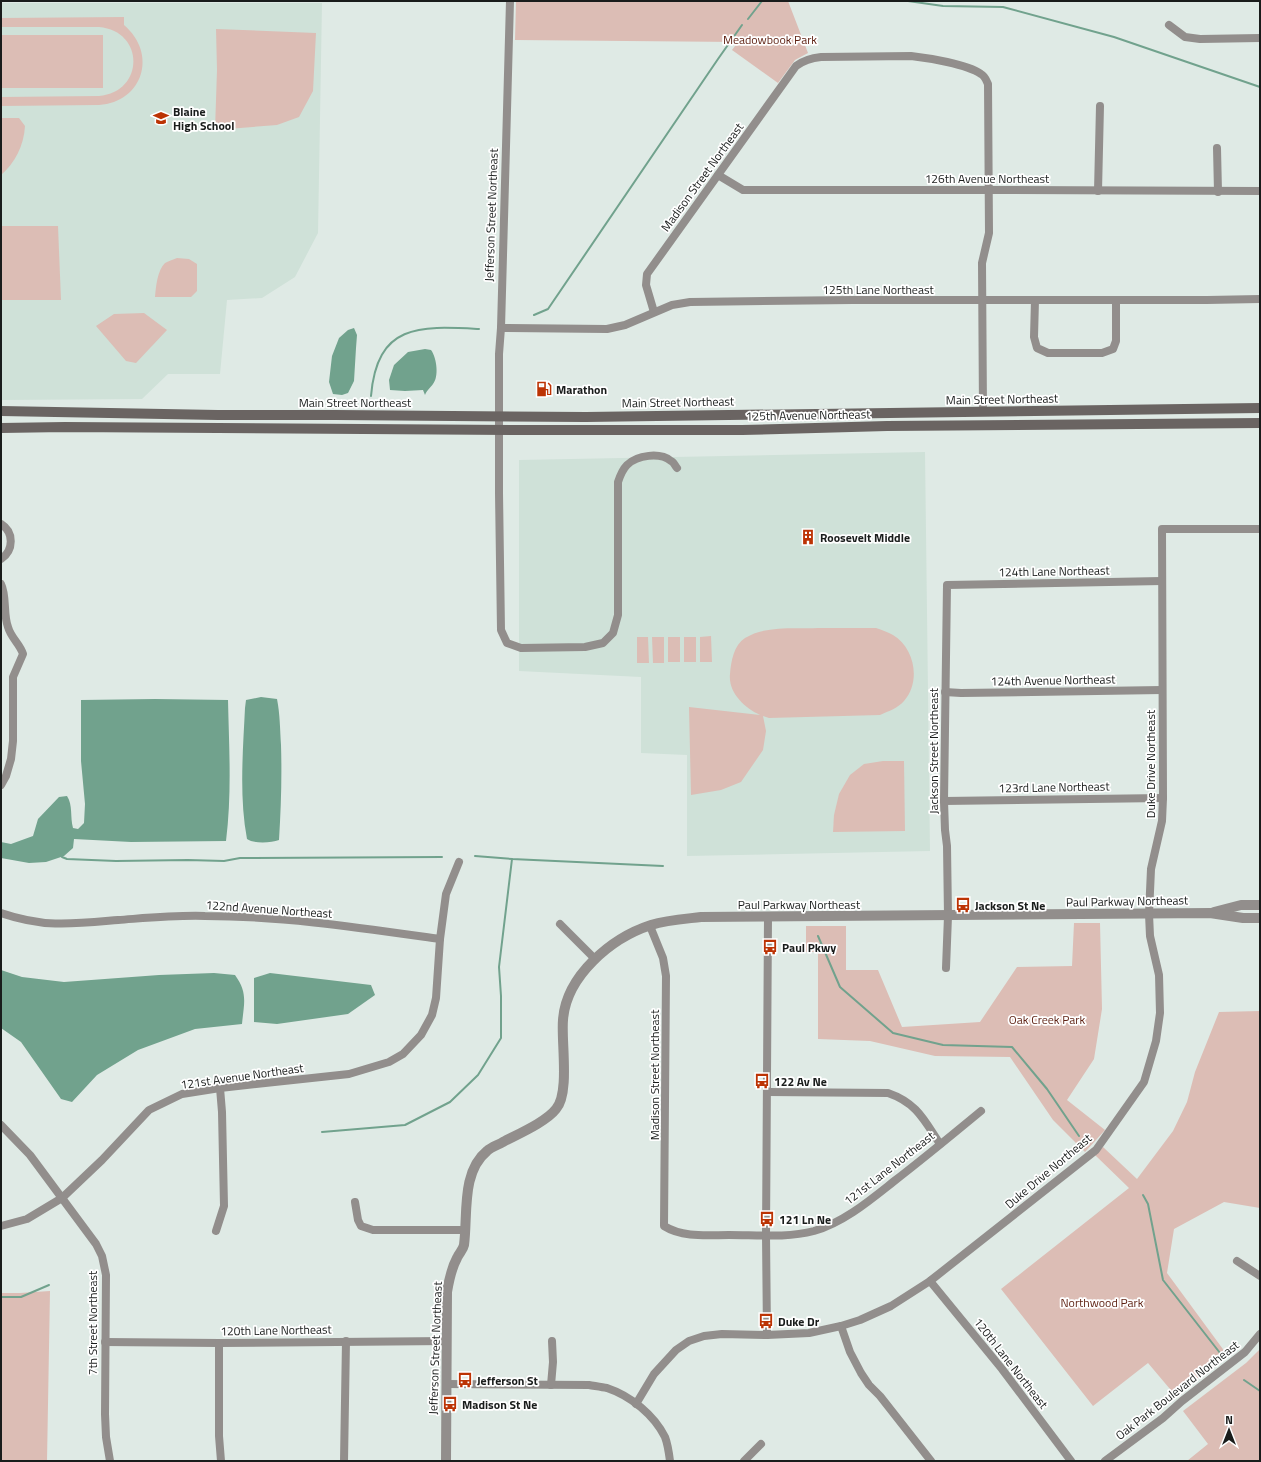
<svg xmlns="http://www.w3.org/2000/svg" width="1261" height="1462" font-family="'Titillium Web',sans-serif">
	<rect width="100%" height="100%" fill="#dfeae5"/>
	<g fill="#cfe1d8">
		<polygon points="1,3 322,3 318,233 295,277 262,298 227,300 220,374 168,374 142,399 1,400"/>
		<polygon points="925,452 930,851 687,856 687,755 641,753 641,677 519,671 519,460"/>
	</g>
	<g fill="#dcbdb5">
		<polygon points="516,1 788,1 808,53 795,60 778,83 732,50 738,42 515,40"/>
		<path d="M 124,17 L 124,25 C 158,54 143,102 99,105 L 1,106 L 1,97 L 99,96 C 145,92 145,31 99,27 L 1,27 L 1,18 Z"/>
		<polygon points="216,29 316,33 313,91 299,117 277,125 215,130 217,70"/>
		<rect x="1" y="35" width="102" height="53"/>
		<path d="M 1,118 L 19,118 L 25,126 C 24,145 15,163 1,175 Z"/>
		<polygon points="1,226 58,226 61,300 1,300"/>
		<path d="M 177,258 L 189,259 L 197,264 L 197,291 L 191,297 L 155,297 C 156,287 157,271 165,263 C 168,261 173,260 177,258 Z"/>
		<polygon points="144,313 167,330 136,363 126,361 96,326 114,314"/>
		<path d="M 876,628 C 882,630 888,632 893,635 C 915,648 921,682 904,701 C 898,708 889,711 880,715 L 769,718 L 763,716 L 766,731 L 763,750 L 741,782 L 721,790 L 691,795 L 689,707 L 760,715 C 745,708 728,693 730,674 C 731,661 734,645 745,638 C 766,625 795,629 818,628 C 837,628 856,628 876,628 Z"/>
		<polygon points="711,636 712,662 700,662 700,637"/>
		<polygon points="637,637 648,637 649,663 637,663"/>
		<polygon points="652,637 664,637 664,663 653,663"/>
		<rect x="668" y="637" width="12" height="25"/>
		<rect x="684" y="637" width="12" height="25"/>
		<polygon points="883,761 904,761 905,831 833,832 834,815 839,794 850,775 864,764"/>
		<polygon points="1074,923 1100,923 1102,1009 1094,1059 1067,1100 1105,1130 1085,1152 1053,1120 1010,1057 935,1056 870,1041 818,1039 818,952 806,952 806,926 846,926 846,970 878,970 902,1027 980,1022 1017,967 1072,966"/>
		<polygon points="1260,1011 1260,1208 1224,1202 1174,1229 1167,1273 1228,1356 1175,1395 1148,1363 1093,1406 1001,1289 1129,1188 1095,1155 1103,1147 1137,1179 1173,1131 1187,1102 1195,1072 1219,1012"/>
		<polygon points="50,1291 47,1461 1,1461 1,1293 20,1293"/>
		<polygon points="1260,1349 1260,1461 1187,1461 1208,1444 1183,1411 1246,1363"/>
	</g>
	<g fill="#71a28d">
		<polygon points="354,328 357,335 356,348 354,381 348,393 342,395 333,394 329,382 332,356 339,338 348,330"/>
		<path d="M 425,349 L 431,350 C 437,358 439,377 433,384 C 430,388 427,390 425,395 L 423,390 L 405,391 L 390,390 L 389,380 L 394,365 L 408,352 Z"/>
		<path d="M 261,697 L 277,699 C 280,714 280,729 281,745 C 282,777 281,808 279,840 C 271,843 254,844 247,839 C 239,797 243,750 245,708 L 246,700 Z"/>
		<path d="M 155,699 L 228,700 C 229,746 232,794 226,841 L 131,842 L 74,839 L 73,848 L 64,856 L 46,862 L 29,863 L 1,858 L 1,842 L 11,844 L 33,836 L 38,819 L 59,797 L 67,796 C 73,805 70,817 73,828 L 78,829 L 84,823 L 85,804 L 81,761 L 81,700 Z"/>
		<path d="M 1,970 L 22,977 L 64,982 L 159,975 L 214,973 L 235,975 C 248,993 244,1003 242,1024 L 195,1029 L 138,1050 L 97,1075 L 72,1102 L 61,1099 L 21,1042 L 1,1028 Z"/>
		<polygon points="270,973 371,985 375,995 348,1014 277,1024 254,1022 254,978"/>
	</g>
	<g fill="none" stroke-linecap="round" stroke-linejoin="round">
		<g stroke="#71a28d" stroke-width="2">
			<polyline points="908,1 943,6 1003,7 1114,37 1260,87"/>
			<polyline points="748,19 762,1"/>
			<polyline points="534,315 548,309 718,59 742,25"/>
			<path d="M 371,396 C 377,323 420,326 479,329"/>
			<polyline points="61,855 62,857 67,859 116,861 188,860 224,861 240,858 442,857"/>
			<polyline points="475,856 512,859 663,866"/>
			<polyline points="818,936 840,987 893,1033 943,1045 1012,1047 1047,1089 1079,1136"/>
			<polyline points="322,1132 405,1125 450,1102 478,1075 501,1038 501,996 499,967 512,859"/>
			<polyline points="1143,1195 1148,1204 1163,1280 1220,1353"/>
			<polyline points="1,1297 21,1297 49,1285"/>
			<polyline points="1244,1380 1260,1391"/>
		</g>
		<g stroke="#928e8c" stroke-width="8">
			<path d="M 510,1 L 501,328 L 499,354 L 499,493 L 501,630 L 507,643 L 521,648 L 585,647 L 603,643 L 613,633 L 618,615 L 618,482 C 620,476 622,470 627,465 C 637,455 660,452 671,461 C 674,462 675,466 677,468"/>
			<polyline points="1169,25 1185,37 1200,39 1260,38"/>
			<polyline points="1217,148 1218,192"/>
			<polyline points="718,175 743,190 988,190 1260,191"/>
			<polyline points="1098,191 1100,106"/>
			<polyline points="1035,300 1034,337 1037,348 1048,353 1102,353 1113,349 1116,341 1116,300"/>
			<path d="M 654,312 L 646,285 L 647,274 L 796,66 C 804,60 811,58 821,57 L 911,56 C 928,58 967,64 981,74 C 985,76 986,80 988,84 L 989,233 L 982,263 L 983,412"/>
			<polyline points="501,328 607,329 625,325 672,305 690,302 852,300 1207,300 1260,299"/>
			<path d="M 1,524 C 14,532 14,550 1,559"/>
			<path d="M 1,584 C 7,596 3,614 8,627 C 11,638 20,644 23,654 L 13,677 L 13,741 L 11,759 L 6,776 L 1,785"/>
			<polyline points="945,692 961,693 1162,690"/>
			<polyline points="944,801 1163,798"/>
			<path d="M 1,913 C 45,928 73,924 118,920 C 146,918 176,915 205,916 C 284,916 362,928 440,939"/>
			<polyline points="560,924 595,959"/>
			<path d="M 650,926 L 663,958 L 666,976 L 664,1226 C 683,1238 708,1235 729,1235 C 757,1235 787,1238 814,1231 C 844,1222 869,1201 893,1182 C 923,1159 952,1135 981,1111"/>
			<polyline points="946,968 948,916 947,846 945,830 944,801 947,585 1162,581"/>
			<path d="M 768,1092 L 888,1093 C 917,1103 924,1120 940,1144"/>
			<polyline points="1,1125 30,1155 96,1244 102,1256 106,1275 105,1414 106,1437 110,1461"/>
			<polyline points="355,1202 358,1220 361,1226 373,1230 465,1230"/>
			<polyline points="1,1226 27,1219 62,1198 102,1160 149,1110 182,1094 220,1088 349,1074 389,1062 403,1054 421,1035 432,1015 436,998 440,939 446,894 459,862"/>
			<polyline points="216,1231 224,1206 222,1112 220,1088"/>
			<polyline points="1237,1261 1260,1276"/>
			<polyline points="930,1281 1002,1369 1071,1461"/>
			<polyline points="841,1326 850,1352 861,1373 869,1385 880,1396 931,1461"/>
			<polyline points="767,1335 766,1235 768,917"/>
			<polyline points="105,1342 219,1343 447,1341"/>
			<polyline points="219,1343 219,1436 221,1461"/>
			<path d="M 446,1384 L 589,1385 C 595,1386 602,1387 607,1388 C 631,1396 654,1415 665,1437 C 668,1445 669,1453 670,1461"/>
			<polyline points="551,1385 553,1362 552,1341"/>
			<polyline points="636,1404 654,1374 676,1350 689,1341 704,1336 722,1334 767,1335 809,1333 841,1326 860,1320 891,1306 930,1281 1096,1150 1144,1082 1156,1041 1160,1013 1159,975 1150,936 1149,914 1151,869 1162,821 1163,798 1162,529 1260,529"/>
			<polyline points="344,1461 346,1341"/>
			<polyline points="744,1461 761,1444"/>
			<polyline points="1105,1461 1163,1418 1182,1401 1245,1352 1260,1334"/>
		</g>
		<g stroke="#928e8c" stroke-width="10">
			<polyline points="1214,912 1241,905 1260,905"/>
			<path d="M 446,1461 L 447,1292 C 449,1280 451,1269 457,1258 C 459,1253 463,1250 464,1245 C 468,1215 461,1172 487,1151 C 491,1147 498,1145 503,1142 C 518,1134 546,1122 556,1109 C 570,1093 561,1041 563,1020 C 566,976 611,938 651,925 C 667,920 684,919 701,917 L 1210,913 L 1243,918 L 1260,918"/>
		</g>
		<g stroke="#6a6462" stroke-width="10">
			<polyline points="1,411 218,415 336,415 586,417 1260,408"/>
			<polyline points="1,428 65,427 516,430 742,430 887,426 1260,423"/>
		</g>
	</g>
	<defs>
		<symbol id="school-bare" viewBox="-9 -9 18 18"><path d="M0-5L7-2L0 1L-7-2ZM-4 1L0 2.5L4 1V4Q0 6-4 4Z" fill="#bc3304" stroke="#fff" stroke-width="2.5" paint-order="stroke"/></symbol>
		<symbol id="fuel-bare" viewBox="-9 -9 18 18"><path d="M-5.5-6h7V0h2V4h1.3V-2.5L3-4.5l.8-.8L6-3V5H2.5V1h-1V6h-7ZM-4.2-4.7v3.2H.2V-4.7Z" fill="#bc3304" stroke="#fff" stroke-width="2.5" paint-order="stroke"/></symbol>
		<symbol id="building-bare" viewBox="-9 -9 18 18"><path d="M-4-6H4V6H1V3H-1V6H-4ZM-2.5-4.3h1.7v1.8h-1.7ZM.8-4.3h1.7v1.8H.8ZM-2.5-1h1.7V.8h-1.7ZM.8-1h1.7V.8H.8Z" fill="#bc3304" stroke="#fff" stroke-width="2.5" paint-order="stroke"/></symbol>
		<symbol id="bus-bare" viewBox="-9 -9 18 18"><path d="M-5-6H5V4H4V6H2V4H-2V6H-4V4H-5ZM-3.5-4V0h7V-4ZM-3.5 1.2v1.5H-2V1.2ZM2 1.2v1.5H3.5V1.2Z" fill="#bc3304" stroke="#fff" stroke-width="2.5" paint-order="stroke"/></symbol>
	</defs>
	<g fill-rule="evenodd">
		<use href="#school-bare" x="150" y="107" width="22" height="22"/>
		<use href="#fuel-bare" x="533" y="378" width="22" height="22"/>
		<use href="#building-bare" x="797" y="526" width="22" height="22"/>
		<use href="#bus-bare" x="952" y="894" width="22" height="22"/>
		<use href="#bus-bare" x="759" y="936" width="22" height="22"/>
		<use href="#bus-bare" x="751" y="1070" width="22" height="22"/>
		<use href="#bus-bare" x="756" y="1208" width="22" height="22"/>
		<use href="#bus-bare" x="755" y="1310" width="22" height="22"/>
		<use href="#bus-bare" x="454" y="1369" width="22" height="22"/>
		<use href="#bus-bare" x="439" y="1393" width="22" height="22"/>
	</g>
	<g text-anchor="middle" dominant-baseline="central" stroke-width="3.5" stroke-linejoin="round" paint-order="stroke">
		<g font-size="12" fill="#5c1f10" stroke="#fff">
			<text x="770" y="39">Meadowbook Park</text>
			<text x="1047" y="1019">Oak Creek Park</text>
			<text x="1102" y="1302">Northwood Park</text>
		</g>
		<g font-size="12" font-weight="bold" fill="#191c1b" stroke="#fff" text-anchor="start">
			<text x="173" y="111">Blaine<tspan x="173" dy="14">High School</tspan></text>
			<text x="556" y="389">Marathon</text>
			<text x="820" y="537">Roosevelt Middle</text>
			<text x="975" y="905">Jackson St Ne</text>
			<text x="782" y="947">Paul Pkwy</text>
			<text x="774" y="1081">122 Av Ne</text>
			<text x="779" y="1219">121 Ln Ne</text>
			<text x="778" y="1321">Duke Dr</text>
			<text x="477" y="1380">Jefferson St</text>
			<text x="462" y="1404">Madison St Ne</text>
		</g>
		<g font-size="12" fill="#191c1b" stroke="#fff">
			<text transform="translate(702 177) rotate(-54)">Madison Street Northeast</text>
			<text x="987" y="178">126th Avenue Northeast</text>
			<text transform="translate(491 215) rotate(-88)">Jefferson Street Northeast</text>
			<text x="878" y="289">125th Lane Northeast</text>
			<text transform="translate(1002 399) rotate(-1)">Main Street Northeast</text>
			<text x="355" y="402">Main Street Northeast</text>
			<text transform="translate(678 402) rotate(-1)">Main Street Northeast</text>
			<text transform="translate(808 415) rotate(-1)">125th Avenue Northeast</text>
			<text transform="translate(1054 571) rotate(-1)">124th Lane Northeast</text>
			<text transform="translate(1053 680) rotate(-1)">124th Avenue Northeast</text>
			<text transform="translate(933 751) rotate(-90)">Jackson Street Northeast</text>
			<text transform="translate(1150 764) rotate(-90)">Duke Drive Northeast</text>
			<text transform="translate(1054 787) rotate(-1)">123rd Lane Northeast</text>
			<text transform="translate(1127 901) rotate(-1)">Paul Parkway Northeast</text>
			<text x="799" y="904">Paul Parkway Northeast</text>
			<text transform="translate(269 909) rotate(4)">122nd Avenue Northeast</text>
			<text transform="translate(654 1075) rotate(-90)">Madison Street Northeast</text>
			<text transform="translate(242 1076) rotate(-8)">121st Avenue Northeast</text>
			<text transform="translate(889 1168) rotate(-38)">121st Lane Northeast</text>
			<text transform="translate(1048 1171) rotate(-40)">Duke Drive Northeast</text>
			<text transform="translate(92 1323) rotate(-90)">7th Street Northeast</text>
			<text transform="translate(276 1330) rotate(-1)">120th Lane Northeast</text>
			<text transform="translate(435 1348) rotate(-88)">Jefferson Street Northeast</text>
			<text transform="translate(1011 1363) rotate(52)">120th Lane Northeast</text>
			<text transform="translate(1177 1390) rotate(-38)">Oak Park Boulevard Northeast</text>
		</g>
	</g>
	<rect width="1261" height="1462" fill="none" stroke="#191c1b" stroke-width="4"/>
	<g transform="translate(1229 1430)" stroke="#ffffff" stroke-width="3" paint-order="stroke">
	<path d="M0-3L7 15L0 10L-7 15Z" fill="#191c1b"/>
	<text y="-6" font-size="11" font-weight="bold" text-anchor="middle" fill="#191c1b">N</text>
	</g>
</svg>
